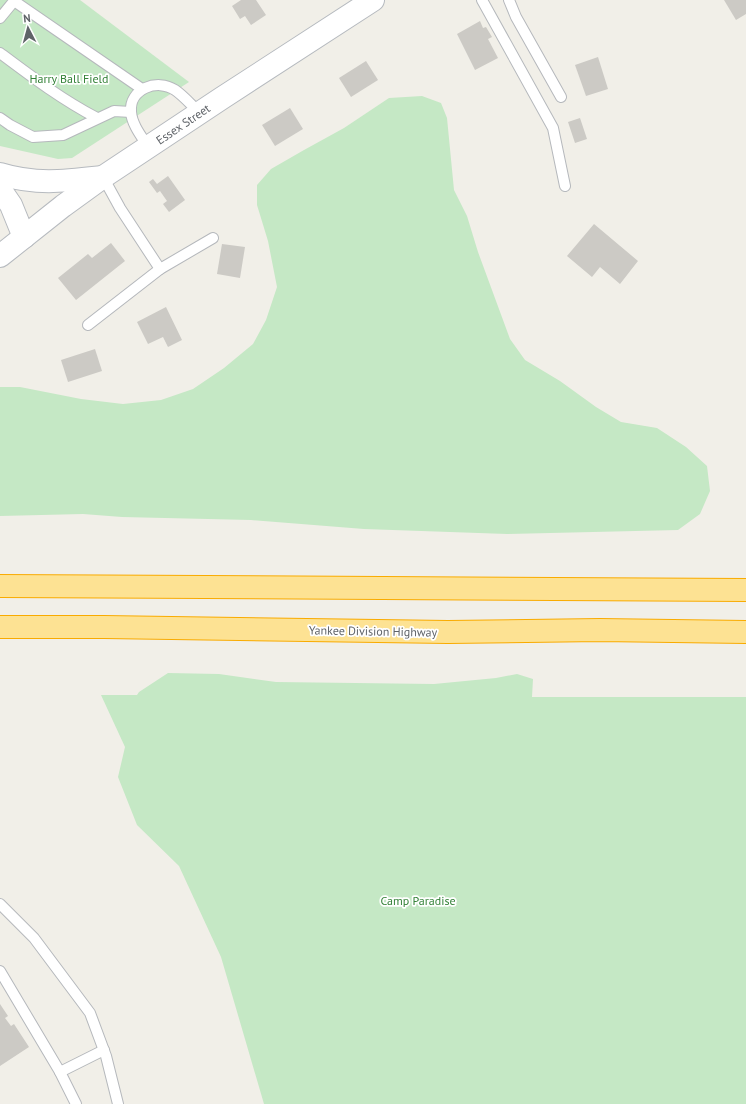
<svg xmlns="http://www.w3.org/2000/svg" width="746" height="1104" font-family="'PT Sans',sans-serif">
	<rect width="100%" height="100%" fill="#f1efe8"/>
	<g fill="#c5e8c5">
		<polygon points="0,0 80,0 189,82 72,158 58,159 0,146"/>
		<polygon points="422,96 441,103 447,118 454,190 467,216 478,252 510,339 525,360 560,381 596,407 621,422 657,428 686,447 707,466 710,491 700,514 678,530 507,534 364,529 251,520 122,517 83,514 0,516 0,387 20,387 81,399 123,404 161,400 193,389 224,368 253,344 266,320 277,287 268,241 257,205 257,185 271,169 304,150 344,128 389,98"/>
		<polygon points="168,673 219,674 276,682 434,684 496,678 517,674 533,679 532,697 746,697 746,1104 264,1104 221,957 179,866 137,825 118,777 125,747 101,695 137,695 139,692"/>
	</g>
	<g fill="#cccac5">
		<polygon points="241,0 256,0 266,15 251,25 245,16 240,19 232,6"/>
		<polygon points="724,0 746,0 746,14 736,20"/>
		<polygon points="480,21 483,28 486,27 492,37 488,39 498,58 475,70 457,34"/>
		<polygon points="598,57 608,89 586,96 575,65"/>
		<polygon points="366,61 378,80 351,97 339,78"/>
		<polygon points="290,108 303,129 275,146 262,125"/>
		<polygon points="580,118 587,139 575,143 568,122"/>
		<polygon points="168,176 185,200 169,212 163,204 167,201 160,191 157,193 149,182 153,179 157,184"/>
		<polygon points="594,224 638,261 620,284 600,267 592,277 567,256"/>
		<polygon points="111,243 125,261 76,300 58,278 88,254 92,258"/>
		<polygon points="222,244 245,247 240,278 217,274"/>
		<polygon points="166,307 182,340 168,347 163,337 148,344 137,322"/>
		<polygon points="95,349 102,371 68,382 61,360"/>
		<polygon points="0,1004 8,1016 5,1018 11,1026 14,1024 29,1047 0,1066"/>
	</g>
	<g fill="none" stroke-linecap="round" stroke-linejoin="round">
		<defs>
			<g id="lane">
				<polyline points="482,0 553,128 565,186"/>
				<polyline points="509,0 516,17 561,97"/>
				<polyline points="0,18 14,1 142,89"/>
				<path d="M 0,53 C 32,77 61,99 97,118"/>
				<polyline points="0,118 10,125 33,137 63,135 114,111 131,112"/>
				<path d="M 149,148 C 142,137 132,125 131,112 C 129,89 157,78 175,90 C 184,96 192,106 200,113"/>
				<polyline points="103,177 120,208 160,269 213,238"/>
				<polyline points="88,325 160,269"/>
				<polyline points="0,904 34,938 90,1013 106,1056 118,1104"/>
				<polyline points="0,971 60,1072 76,1104"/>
				<polyline points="60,1072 104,1050"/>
			</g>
			<g id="secondary">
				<path d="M 0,174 C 35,185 66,181 102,177"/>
				<polyline points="0,189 11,205 24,237"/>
				<polyline points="0,256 63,206 103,177 222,98 373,0"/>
			</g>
			<g id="highway">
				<polyline points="0,586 746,590"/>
				<polyline points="0,627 104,627 448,632 600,630 746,632"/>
			</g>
		</defs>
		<use href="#lane" stroke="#b5b8bc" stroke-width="12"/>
		<use href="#secondary" stroke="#b6babf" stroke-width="24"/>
		<use href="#highway" stroke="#f9ab00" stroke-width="24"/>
		<use href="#lane" stroke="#fff" stroke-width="10"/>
		<use href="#secondary" stroke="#fff" stroke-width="22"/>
		<use href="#highway" stroke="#fde293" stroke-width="22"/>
	</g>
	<g text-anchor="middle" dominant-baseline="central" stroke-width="3.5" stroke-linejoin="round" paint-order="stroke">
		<g font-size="12" fill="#348238" stroke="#fff">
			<text x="69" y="78">Harry Ball Field</text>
			<text x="418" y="900">Camp Paradise</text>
		</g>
		<g font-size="12" fill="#5f6368" stroke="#fff">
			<text transform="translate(183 124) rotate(-34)">Essex Street</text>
			<text transform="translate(373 631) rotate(1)">Yankee Division Highway</text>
		</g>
	</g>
	<g transform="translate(28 28) rotate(354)" stroke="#ffffff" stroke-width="3" paint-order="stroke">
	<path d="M0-3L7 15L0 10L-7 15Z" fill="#5f6368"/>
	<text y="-6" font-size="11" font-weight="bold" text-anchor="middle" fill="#5f6368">N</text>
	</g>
</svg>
